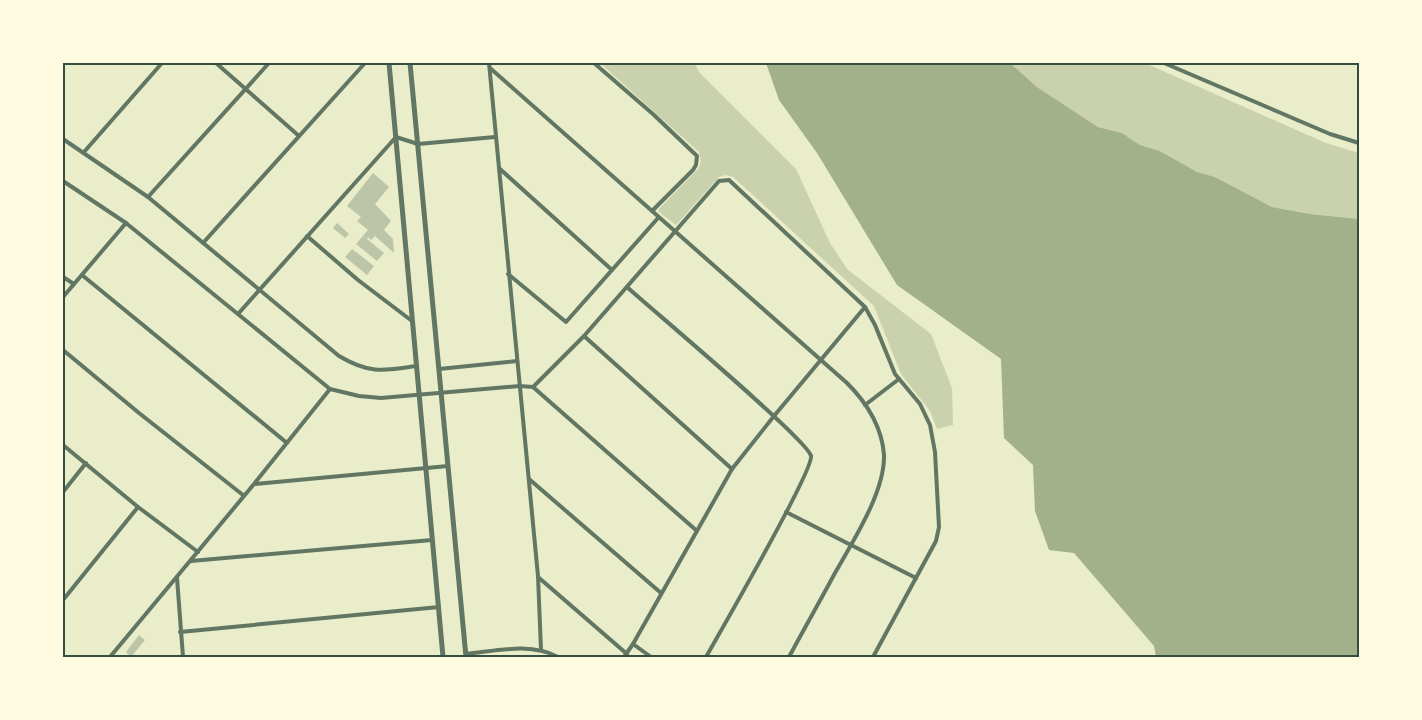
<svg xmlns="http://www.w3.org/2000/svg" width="1422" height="720" font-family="'Roboto Condensed',sans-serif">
	<rect width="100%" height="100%" fill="#e9edc9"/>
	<g fill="#cad2ad">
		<polygon points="600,63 694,63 700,73 796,169 830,243 847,269 931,334 952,388 953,425 937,429 930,411 901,374 874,306 733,177 725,175 719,177 676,225 659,212 659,209 699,168 701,161 699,152"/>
		<polygon points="1010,63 1145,63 1326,143 1359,153 1359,219 1310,214 1272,207 1215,177 1196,172 1160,151 1140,145 1122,133 1098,127 1037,87"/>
	</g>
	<polygon fill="#a3b18a" points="766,63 1010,63 1037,87 1098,127 1122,133 1140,145 1160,151 1197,172 1215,177 1272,207 1310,214 1359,219 1359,657 1156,657 1154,646 1074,553 1049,550 1035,511 1033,465 1004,438 1001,359 897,285 817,153 779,100"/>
	<g fill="#bcc5a7">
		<polygon points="373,173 389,187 375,204 391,221 384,230 393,239 394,253 375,236 371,240 368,237 367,239 384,253 377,261 356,244 368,230 357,221 361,217 347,206"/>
		<polygon points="337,223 349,234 345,238 333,228"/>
		<polygon points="352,249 374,266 367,275 345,257"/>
		<polygon points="139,635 145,640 131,657 126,652"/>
	</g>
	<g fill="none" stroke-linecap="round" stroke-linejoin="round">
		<g stroke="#617663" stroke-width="4">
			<polyline points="216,63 299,136"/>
			<polyline points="489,63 538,576 541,650"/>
			<polyline points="594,63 654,115 697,156 696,165 693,170 652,211"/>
			<polyline points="1164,63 1330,134 1359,143"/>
			<path d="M 490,68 L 847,383 C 866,402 882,427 884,455 C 885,492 853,541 835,573 C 820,601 804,629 789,657"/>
			<path d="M 63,139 L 148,197 L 339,356 C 369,374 383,371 416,366"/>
			<polyline points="84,152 162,63"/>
			<polyline points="500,169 612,270"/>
			<polyline points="63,181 126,223 330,389 359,396 381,398 520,386 533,387 584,336 719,181 729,180 865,307 875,325 895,374 920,404 930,425 935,452 939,527 936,541 873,657"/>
			<polyline points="148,197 269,63"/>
			<polyline points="307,236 358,280 412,321"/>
			<polyline points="203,243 365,63"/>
			<polyline points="508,274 566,322 658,218"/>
			<polyline points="82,275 287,443"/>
			<polyline points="63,277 74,284"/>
			<path d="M 627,287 C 650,308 808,440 811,456 C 814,470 720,632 706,657"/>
			<polyline points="63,297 126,223"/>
			<polyline points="238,314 396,137 418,144 495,137"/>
			<polyline points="584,336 732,469"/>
			<polyline points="63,350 139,413 243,495"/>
			<polyline points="439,369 517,361"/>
			<polyline points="533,387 697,531"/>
			<polyline points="865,405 899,379"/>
			<polyline points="63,445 138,507 198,552"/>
			<polyline points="529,479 661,593"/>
			<polyline points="255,484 448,466"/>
			<polyline points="63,492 86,463"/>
			<polyline points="786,512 916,578"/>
			<polyline points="191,561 432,540"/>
			<polyline points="538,577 627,654"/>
			<polyline points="177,578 183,657"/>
			<polyline points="63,600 138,507"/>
			<polyline points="180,632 439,607"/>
			<polyline points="633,644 651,657"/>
			<path d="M 466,654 C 496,651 530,642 558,657"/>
			<polyline points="110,657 254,484 330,389"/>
			<polyline points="624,657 633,644 732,469 774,416 865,307"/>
		</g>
		<g stroke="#617663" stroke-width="5">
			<polyline points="389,63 443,657"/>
			<polyline points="410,63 466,657"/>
		</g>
	</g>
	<rect width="1422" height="720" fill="none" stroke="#fefae0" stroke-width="129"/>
	<rect x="64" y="64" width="1294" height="592" fill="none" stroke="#344e41" stroke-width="2"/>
</svg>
